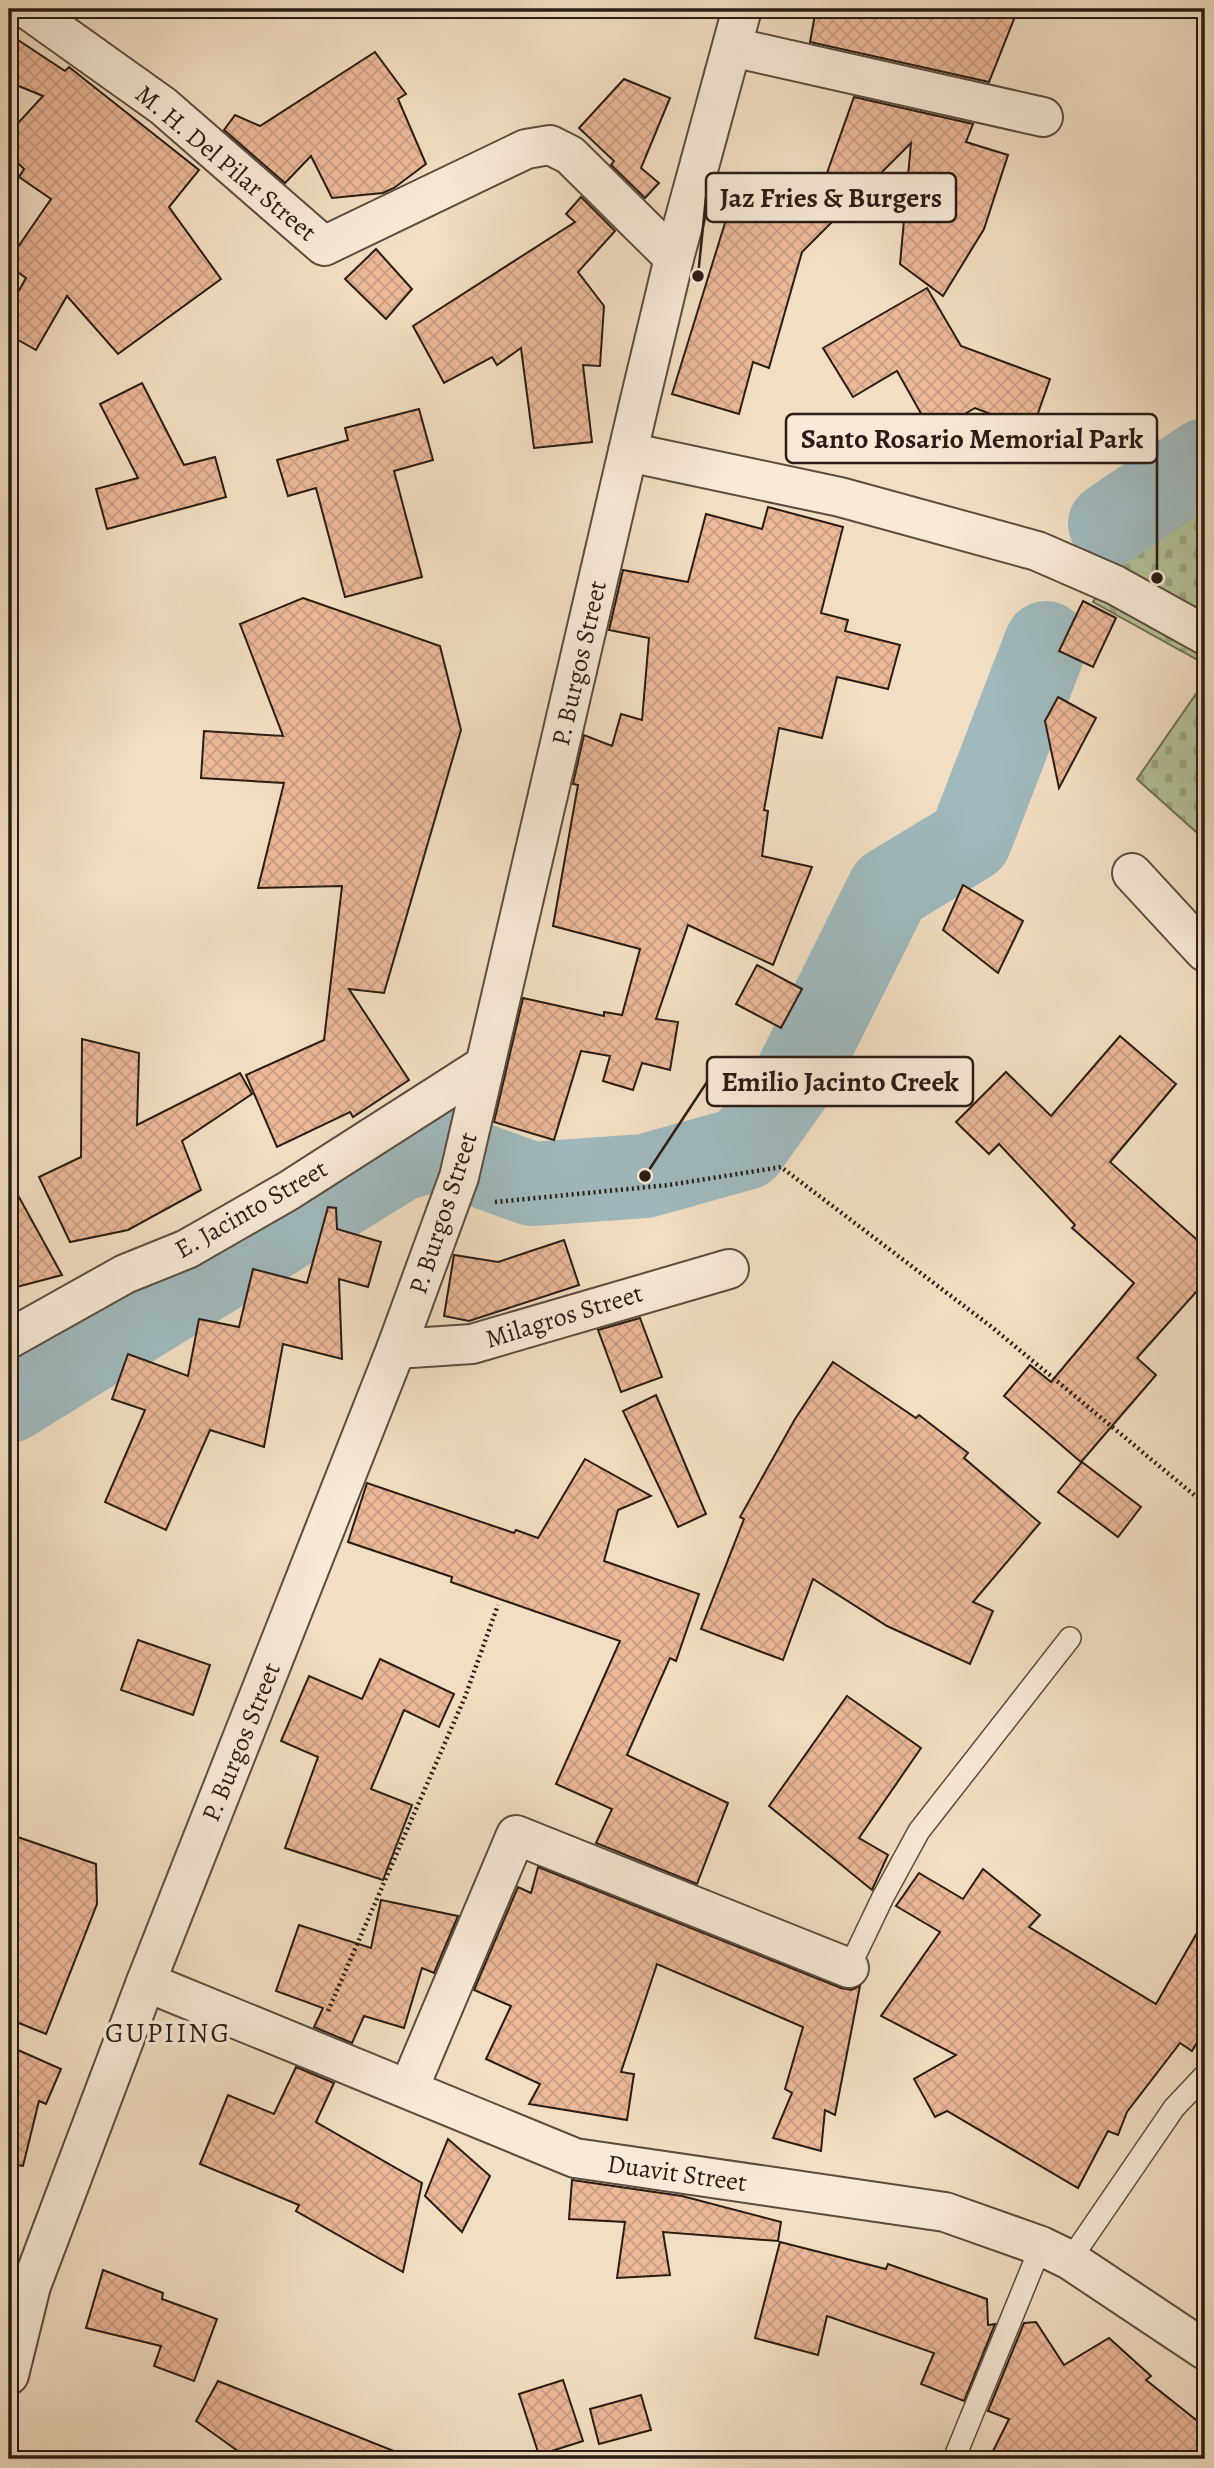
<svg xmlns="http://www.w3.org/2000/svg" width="1214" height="2468" font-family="Alegreya,serif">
	<defs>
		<pattern id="cemetery-stones" width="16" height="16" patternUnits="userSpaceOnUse" patternTransform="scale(1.75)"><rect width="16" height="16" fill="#b4c299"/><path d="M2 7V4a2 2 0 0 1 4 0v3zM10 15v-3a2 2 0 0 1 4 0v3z" fill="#9ba683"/></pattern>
		<pattern id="building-cross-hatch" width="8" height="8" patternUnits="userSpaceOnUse" patternTransform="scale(1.75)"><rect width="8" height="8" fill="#ebb898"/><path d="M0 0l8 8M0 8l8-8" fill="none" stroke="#ca9e82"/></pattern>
	</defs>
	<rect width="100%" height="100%" fill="#f2dec2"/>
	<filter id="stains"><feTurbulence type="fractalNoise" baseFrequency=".00286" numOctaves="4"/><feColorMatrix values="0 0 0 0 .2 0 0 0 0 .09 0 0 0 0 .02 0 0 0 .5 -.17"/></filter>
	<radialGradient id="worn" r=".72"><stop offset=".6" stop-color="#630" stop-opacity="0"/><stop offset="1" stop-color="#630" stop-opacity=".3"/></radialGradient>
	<g fill="url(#cemetery-stones)" stroke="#6f6f56" stroke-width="2">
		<polygon points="1205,499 1205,664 1093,602 1123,555"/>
		<polygon points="1205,681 1205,840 1137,779"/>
	</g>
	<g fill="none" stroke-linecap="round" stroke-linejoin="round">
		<g stroke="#9fb9bd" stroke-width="84">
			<polyline points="1110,524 1205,460"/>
			<polyline points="9,1401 400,1159 435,1149 532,1184 645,1176 745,1148 795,1078 889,889 970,840 1046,643"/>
		</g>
	</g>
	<g fill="url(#building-cross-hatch)" stroke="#2a1c14" stroke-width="2">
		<polygon points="816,9 1018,9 989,82 810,42"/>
		<polygon points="9,34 65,71 69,67 199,170 169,207 221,279 118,354 67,296 36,350 9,335 9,308 26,278 9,266 9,260 51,199 19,177 24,169 9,154 9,133 43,96 9,82"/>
		<polygon points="375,52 406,94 398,99 426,164 394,188 383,193 332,198 311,156 285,183 224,130 235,115 260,126"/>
		<polygon points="624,79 670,98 641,168 659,183 645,198 611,165 614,161 579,128"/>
		<polygon points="854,97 973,124 966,142 1008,155 984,229 943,296 900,264 911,143 802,252 769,368 753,362 739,414 672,394 729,210 767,222 801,186 817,201"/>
		<polygon points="581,197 615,231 578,272 604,306 600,366 583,365 592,442 534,448 521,348 497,365 492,357 444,383 413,326 575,222 566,214"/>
		<polygon points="376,249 412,289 386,319 345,279"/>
		<polygon points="927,288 961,346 1050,379 1032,430 975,408 932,433 897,371 853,397 823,348"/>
		<polygon points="142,383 184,465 215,457 226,497 107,529 96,489 138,478 100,404"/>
		<polygon points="419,409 433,460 394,471 422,577 345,597 316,488 288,496 277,460 348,440 345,428"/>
		<polygon points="768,507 843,527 821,613 848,620 845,631 900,645 888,689 837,677 822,738 779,728 764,810 768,811 762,856 812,867 773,965 688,925 656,1019 678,1022 670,1070 642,1063 633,1090 603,1081 610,1056 581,1051 554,1140 494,1122 523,998 604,1016 604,1012 622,1015 640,949 553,926 578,785 573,784 584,735 612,746 621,714 642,720 649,638 609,630 623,570 688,582 706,514 762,529"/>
		<polygon points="303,598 440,646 461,730 384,993 349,989 409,1080 353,1117 350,1112 277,1147 246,1075 324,1040 342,886 258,888 284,783 201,778 204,731 283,736 240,624"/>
		<polygon points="1083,601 1116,618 1093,667 1059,651"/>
		<polygon points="1058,697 1096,718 1059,788 1045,721"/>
		<polygon points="963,885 1023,921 998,973 943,930"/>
		<polygon points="757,965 802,989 781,1028 736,1004"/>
		<polygon points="1120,1036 1176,1084 1110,1162 1205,1247 1205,1282 1137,1358 1156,1375 1081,1462 1004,1396 1030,1365 1051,1382 1134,1283 1072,1228 1075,1225 999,1144 989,1154 956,1122 1006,1072 1051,1116"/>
		<polygon points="82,1039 139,1053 137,1125 240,1073 252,1094 182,1141 201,1190 128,1230 70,1242 39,1177 81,1157"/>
		<polygon points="9,1179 62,1275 9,1289"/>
		<polygon points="328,1207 336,1208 337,1229 381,1242 368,1287 339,1279 342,1359 283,1344 264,1447 210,1430 166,1530 105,1502 145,1410 112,1399 128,1354 188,1376 199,1319 239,1327 253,1269 307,1283"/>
		<polygon points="564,1240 579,1285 469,1321 444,1316 454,1255 498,1262"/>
		<polygon points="640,1318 662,1377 621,1392 598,1330"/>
		<polygon points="833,1362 916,1418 919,1415 968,1453 964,1458 1040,1523 973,1602 993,1611 970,1664 887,1626 813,1579 783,1660 701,1629 744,1519 740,1517 795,1419"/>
		<polygon points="656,1395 706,1514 678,1527 623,1411"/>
		<polygon points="585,1459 651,1496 618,1510 604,1561 699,1594 676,1661 670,1658 627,1755 728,1803 697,1884 596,1843 612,1809 556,1784 620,1641 451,1582 452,1577 348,1542 367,1483 514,1533 516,1530 538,1538"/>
		<polygon points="1082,1462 1141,1507 1118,1537 1058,1492"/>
		<polygon points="138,1640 210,1665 193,1715 121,1690"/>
		<polygon points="380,1659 454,1694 439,1727 404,1710 371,1789 412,1805 383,1880 285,1848 318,1757 281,1741 309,1676 362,1699"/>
		<polygon points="847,1696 921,1748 859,1838 888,1855 872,1890 769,1806"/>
		<polygon points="9,1834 96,1864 97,1904 46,2034 9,2019"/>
		<polygon points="538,1867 841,1988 851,1990 860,1986 835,2115 825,2110 821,2151 773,2138 792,2093 785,2089 803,2027 657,1964 621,2072 634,2074 627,2120 529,2104 540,2084 486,2059 511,2006 474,1990 518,1887 531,1893"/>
		<polygon points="983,1869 1040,1915 1029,1927 1156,2004 1205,1919 1205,2029 1192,2051 1180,2043 1127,2112 1118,2135 1108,2131 1078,2188 947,2111 935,2117 914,2079 956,2055 881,2016 940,1932 896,1906 919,1873 963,1899"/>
		<polygon points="381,1900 458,1916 434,1973 422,1968 404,2028 364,2016 352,2043 314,2027 323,2008 276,1991 299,1925 371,1948"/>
		<polygon points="9,2046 61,2069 46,2104 39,2101 23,2166 9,2164"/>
		<polygon points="296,2067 334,2083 316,2122 422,2183 403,2272 296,2211 299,2205 200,2164 228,2095 274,2114"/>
		<polygon points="448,2139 490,2176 462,2232 425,2196"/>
		<polygon points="572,2180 682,2196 781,2222 778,2241 663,2232 670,2275 617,2278 625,2222 569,2219"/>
		<polygon points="780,2242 886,2269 888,2264 987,2299 988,2325 995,2324 964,2401 921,2384 934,2353 827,2316 818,2355 755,2338"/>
		<polygon points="103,2270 163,2293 162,2299 217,2319 194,2381 154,2366 161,2346 86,2328"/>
		<polygon points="1036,2322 1064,2365 1109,2338 1151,2376 1146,2380 1205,2427 1205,2459 989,2459 1009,2419 988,2411 1024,2323"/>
		<polygon points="563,2380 583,2441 539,2455 519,2394"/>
		<polygon points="218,2381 409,2457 408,2459 249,2459 196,2421"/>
		<polygon points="641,2395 651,2430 599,2444 590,2409"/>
	</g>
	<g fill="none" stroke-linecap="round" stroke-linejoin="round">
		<defs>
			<g id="service">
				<polyline points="849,1968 883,1897 919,1831 1070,1638"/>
				<polyline points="1070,2260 1174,2108 1205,2075"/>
				<polyline points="954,2459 1041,2246"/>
			</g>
			<g id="minor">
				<polyline points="27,9 163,106 324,246 526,149 550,145 570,155 674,258"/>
				<polyline points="732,47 1043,117"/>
				<polyline points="628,452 840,497 1037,551 1115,585 1205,635"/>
				<polyline points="1132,873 1205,952"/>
				<polyline points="9,1339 125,1274 187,1249 288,1191 485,1065"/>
				<polyline points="396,1349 472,1344 729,1269"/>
				<polyline points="409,2088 516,1835 849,1968"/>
			</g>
			<g id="tertiary">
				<polyline points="146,1982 575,2158 945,2212 1041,2246 1070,2260 1205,2350"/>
				<polyline points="9,2375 31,2286 146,1982 396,1349 459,1177 639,404 674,258 742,9"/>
			</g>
		</defs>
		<use href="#service" stroke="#5c4c40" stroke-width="24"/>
		<use href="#minor" stroke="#5c4c40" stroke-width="42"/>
		<use href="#tertiary" stroke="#5c4c40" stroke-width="42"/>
		<g stroke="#2a1c14" stroke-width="4.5" stroke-dasharray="2 3.5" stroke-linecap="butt">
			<polyline points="495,1202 669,1185 781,1167 993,1328 1205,1504"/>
			<polyline points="328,2011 465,1697 498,1605"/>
		</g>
		<use href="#service" stroke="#f7ead7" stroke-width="21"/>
		<use href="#minor" stroke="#f7ead7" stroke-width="38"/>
		<use href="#tertiary" stroke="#f7ead7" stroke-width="38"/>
	</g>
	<g text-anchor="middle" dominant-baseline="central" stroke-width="7" stroke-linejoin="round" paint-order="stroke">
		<g font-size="26" fill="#2a1c14" stroke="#f7ead7">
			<text transform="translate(226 163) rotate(40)">M. H. Del Pilar Street</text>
			<text transform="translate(579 663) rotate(-77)">P. Burgos Street</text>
			<text transform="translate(251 1209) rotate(-30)">E. Jacinto Street</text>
			<text transform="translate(443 1213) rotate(-72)">P. Burgos Street</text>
			<text transform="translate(564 1316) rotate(-17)">Milagros Street</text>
			<text transform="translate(241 1742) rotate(-68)">P. Burgos Street</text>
			<text transform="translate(677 2173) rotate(8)">Duavit Street</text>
		</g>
		<g font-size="28" letter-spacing="2" fill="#2a1c14" stroke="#f7ead7">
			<text x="168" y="2033">GUPIING</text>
		</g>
	</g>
	<path fill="none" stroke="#2a1c14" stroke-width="2.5" d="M698 276L706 197M1157 578L1157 438M645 1176L707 1082"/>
	<g fill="#2a1c14" stroke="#f7ead7" stroke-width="2.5">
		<circle cx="698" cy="276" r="7"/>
		<circle cx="1157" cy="578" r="7"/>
		<circle cx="645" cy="1176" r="7"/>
	</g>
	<g fill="#f7ead7" stroke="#2a1c14" stroke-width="2.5">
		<rect x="706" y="173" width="250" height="49" rx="7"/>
		<rect x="786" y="414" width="371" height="49" rx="7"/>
		<rect x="707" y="1057" width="266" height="49" rx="7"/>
	</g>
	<g font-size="28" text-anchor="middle" font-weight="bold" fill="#2a1c14">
		<text x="831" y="207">Jaz Fries &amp; Burgers</text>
		<text x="972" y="448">Santo Rosario Memorial Park</text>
		<text x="840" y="1091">Emilio Jacinto Creek</text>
	</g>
	<rect width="1214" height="2468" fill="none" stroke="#f2dec2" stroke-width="35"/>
	<rect x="10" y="10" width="1193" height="2447" fill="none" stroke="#2a1c14" stroke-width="3.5"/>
	<rect x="18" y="18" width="1179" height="2433" fill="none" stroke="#2a1c14" stroke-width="2"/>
	<rect width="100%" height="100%" filter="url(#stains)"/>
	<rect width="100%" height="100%" fill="url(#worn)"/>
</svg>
